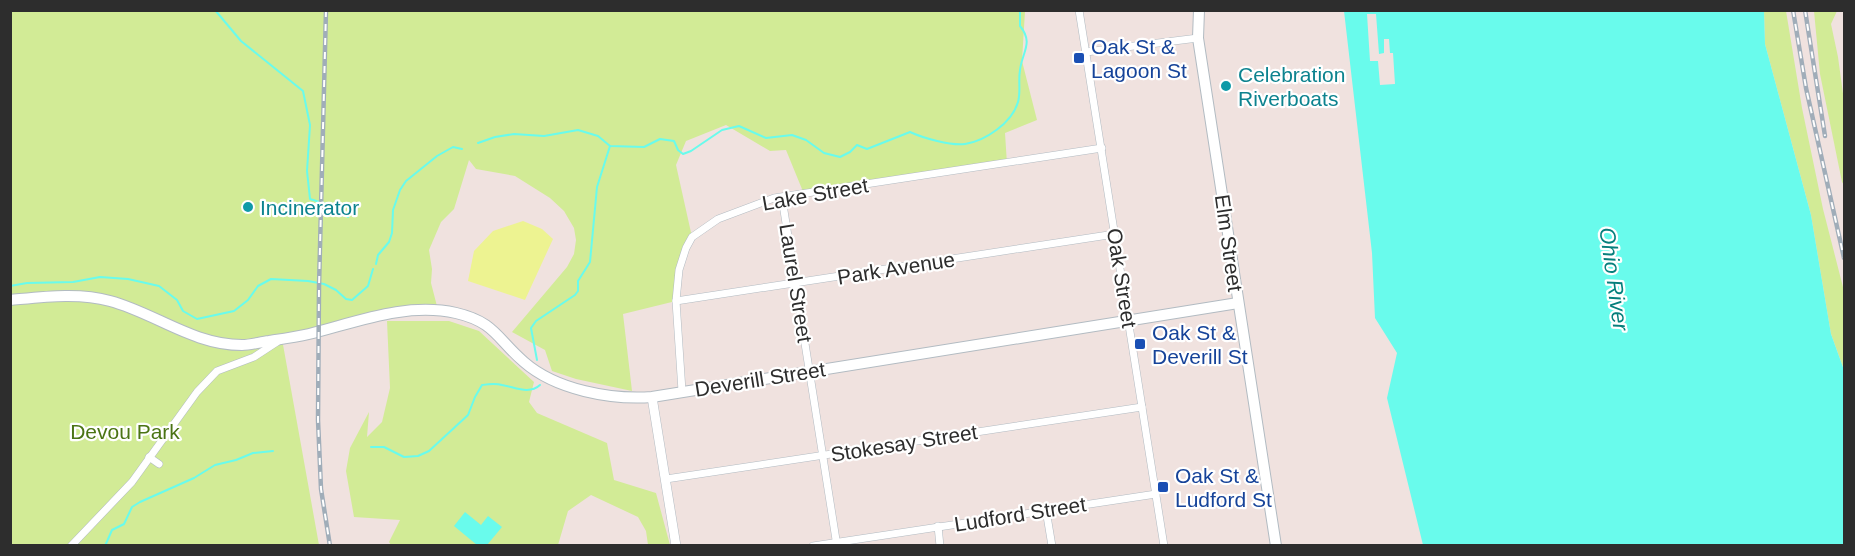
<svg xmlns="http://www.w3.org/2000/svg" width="1855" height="556" font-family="Helvetica,sans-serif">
	<rect width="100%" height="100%" fill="#f0e2df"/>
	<g fill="#d2eb96">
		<polygon points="10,11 1025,11 1022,61 1037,120 1005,133 1007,164 804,194 786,150 770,151 726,125 686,141 676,165 692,237 686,248 676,301 623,314 632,391 576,379 552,371 545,350 512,332 567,267 574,254 576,240 574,228 564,211 550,198 515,176 476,169 469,160 454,209 441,222 429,250 432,269 431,283 438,310 425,309 282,339 319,545 11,545"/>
		<polygon points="1764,11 1786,11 1802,108 1823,209 1844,291 1844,370 1831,334 1811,215 1765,44"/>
		<polygon points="1814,11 1837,11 1831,24 1838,57 1844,101 1844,185 1842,182 1820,74"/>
		<polygon points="387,321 449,321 479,331 534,382 529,402 537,413 607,443 614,480 656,493 670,545 648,545 646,531 638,517 591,495 568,511 558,545 391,545 389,542 400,520 354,517 346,471 350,448 369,412 367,437 382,422 390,388"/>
	</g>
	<polygon fill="#edf391" points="523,221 542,229 553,239 525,300 468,281 474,251 493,231"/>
	<g fill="#69fbec">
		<polygon points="1344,11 1764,11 1765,44 1811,215 1831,334 1844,370 1844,545 1423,545 1387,398 1397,353 1375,318 1372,253"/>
		<polygon points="465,512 481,525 488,516 502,527 487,545 477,545 454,526"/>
	</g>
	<polygon fill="#f0e2df" points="1367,14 1376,14 1379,54 1384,53 1384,39 1389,39 1390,53 1393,53 1395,84 1380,85 1378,61 1370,61"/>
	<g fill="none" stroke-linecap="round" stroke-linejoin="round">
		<g stroke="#69fbec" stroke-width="2">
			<polyline points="215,10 241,41 303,91 310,125 307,171 310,199 326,204 348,217"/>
			<path d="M 478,143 L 495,137 L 514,134 L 544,136 L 578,130 L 598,136 L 610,146 L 644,147 L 660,139 L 674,141 L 678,150 L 683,154 L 691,151 L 722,130 L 739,126 L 766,138 L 792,135 L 806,140 L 824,153 L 840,157 L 850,152 L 857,145 L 867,149 L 910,132 C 923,138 951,146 965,144 C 985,141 1012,123 1018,102 C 1021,92 1018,81 1020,70 C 1022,52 1034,43 1020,26 L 1020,10"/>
			<polyline points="376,264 378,255 389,242 392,233 393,210 400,190 406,181 437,156 453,147 462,149"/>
			<polyline points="10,286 27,283 73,282 100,277 128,279 159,286 177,300 183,311 197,319 234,311 248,300 258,286 271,279 308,281 324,284 336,290 346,299 352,300 368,286 373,269"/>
			<polyline points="537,360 531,328 536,321 575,295 578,291 578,281 590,262 597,187 610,146"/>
			<path d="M 371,447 L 384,447 L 404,457 L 418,456 L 429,451 L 468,415 L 475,397 L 482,385 C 489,384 495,383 502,385 C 515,387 529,395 540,385"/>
			<polyline points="105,546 112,530 124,524 132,507 140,502 194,478 215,465 236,460 253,453 273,451"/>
		</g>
		<defs>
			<g id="minor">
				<polyline points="1079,10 1164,546"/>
				<polyline points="1086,52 1198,38"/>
				<polyline points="782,198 837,546"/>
				<polyline points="676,301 1115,234"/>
				<polyline points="682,391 676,301 679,270 686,248 692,237 718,219 774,198 1102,148"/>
				<polyline points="149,457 159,464"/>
				<polyline points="666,479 1142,407"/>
				<polyline points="1046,510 1052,546"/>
				<polyline points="938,526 940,546"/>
				<polyline points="71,546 132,482 197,392 217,371 254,357 277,342"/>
				<polyline points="813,546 1156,494"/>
			</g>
			<polyline id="tertiary" points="652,397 676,546"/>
			<g id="secondary">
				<polyline points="1199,10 1198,38 1276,546"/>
				<path d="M 10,300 C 42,297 79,292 110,301 C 155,313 193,345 242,345 C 251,345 260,342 269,341 C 282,339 296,337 309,334 C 357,322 406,302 456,313 C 495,322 497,339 524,362 C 556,390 611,400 652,397 L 1238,303"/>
			</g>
		</defs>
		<use href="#minor" stroke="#b2bbc2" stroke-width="8"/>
		<use href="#tertiary" stroke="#b2bbc2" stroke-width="10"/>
		<use href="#secondary" stroke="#b2bbc2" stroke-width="12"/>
		<use href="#minor" stroke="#fff" stroke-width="7"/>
		<use href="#tertiary" stroke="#fff" stroke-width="9"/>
		<use href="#secondary" stroke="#fff" stroke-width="10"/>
		<defs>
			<g id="rail">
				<polyline points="326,10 319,287 318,420 321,489 330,546"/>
				<polyline points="1793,10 1806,88 1844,258"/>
				<polyline points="1805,10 1825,136"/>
			</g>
		</defs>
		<use href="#rail" stroke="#a0adb9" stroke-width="4.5"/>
		<use href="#rail" stroke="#fff" stroke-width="2" stroke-dasharray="7" stroke-linecap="butt"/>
	</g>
	<g fill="#1a4fb4" stroke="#fff" stroke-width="2">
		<rect x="1073" y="52" width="12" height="12" rx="3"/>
		<rect x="1134" y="338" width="12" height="12" rx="3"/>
		<rect x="1157" y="481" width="12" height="12" rx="3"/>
	</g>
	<g fill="#0f9aa8" stroke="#fff" stroke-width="2">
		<circle cx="1226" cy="86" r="6"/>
		<circle cx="248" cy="207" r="6"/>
	</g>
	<g text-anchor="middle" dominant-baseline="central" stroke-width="4.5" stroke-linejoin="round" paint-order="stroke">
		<g font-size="21" fill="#164399" stroke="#fff" text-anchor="start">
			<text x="1091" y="46">Oak St &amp;<tspan x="1091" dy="24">Lagoon St</tspan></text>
			<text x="1152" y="332">Oak St &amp;<tspan x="1152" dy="24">Deverill St</tspan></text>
			<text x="1175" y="475">Oak St &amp;<tspan x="1175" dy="24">Ludford St</tspan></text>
		</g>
		<g font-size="21" fill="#0d838f" stroke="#fff" text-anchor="start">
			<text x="1238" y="74">Celebration<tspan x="1238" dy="24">Riverboats</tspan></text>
			<text x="260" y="207">Incinerator</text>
		</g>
		<g font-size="21" fill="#2d2d2d" stroke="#fff">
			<text transform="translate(815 194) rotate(-10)">Lake Street</text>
			<text transform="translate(1229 243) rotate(82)">Elm Street</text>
			<text transform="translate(896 268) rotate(-9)">Park Avenue</text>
			<text transform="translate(1122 278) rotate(81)">Oak Street</text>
			<text transform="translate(796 283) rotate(81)">Laurel Street</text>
			<text transform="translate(760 379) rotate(-9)">Deverill Street</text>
			<text transform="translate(904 443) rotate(-9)">Stokesay Street</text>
			<text transform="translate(1020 514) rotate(-9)">Ludford Street</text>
		</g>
		<g font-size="21" fill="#4b7414" stroke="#fff">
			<text x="125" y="431">Devou Park</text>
		</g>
		<g font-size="22" font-style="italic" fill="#057f7c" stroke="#fff">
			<text transform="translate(1614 279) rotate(82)">Ohio River</text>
		</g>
	</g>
	<rect width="1855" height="556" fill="none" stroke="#2d2d2d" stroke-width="24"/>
</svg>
